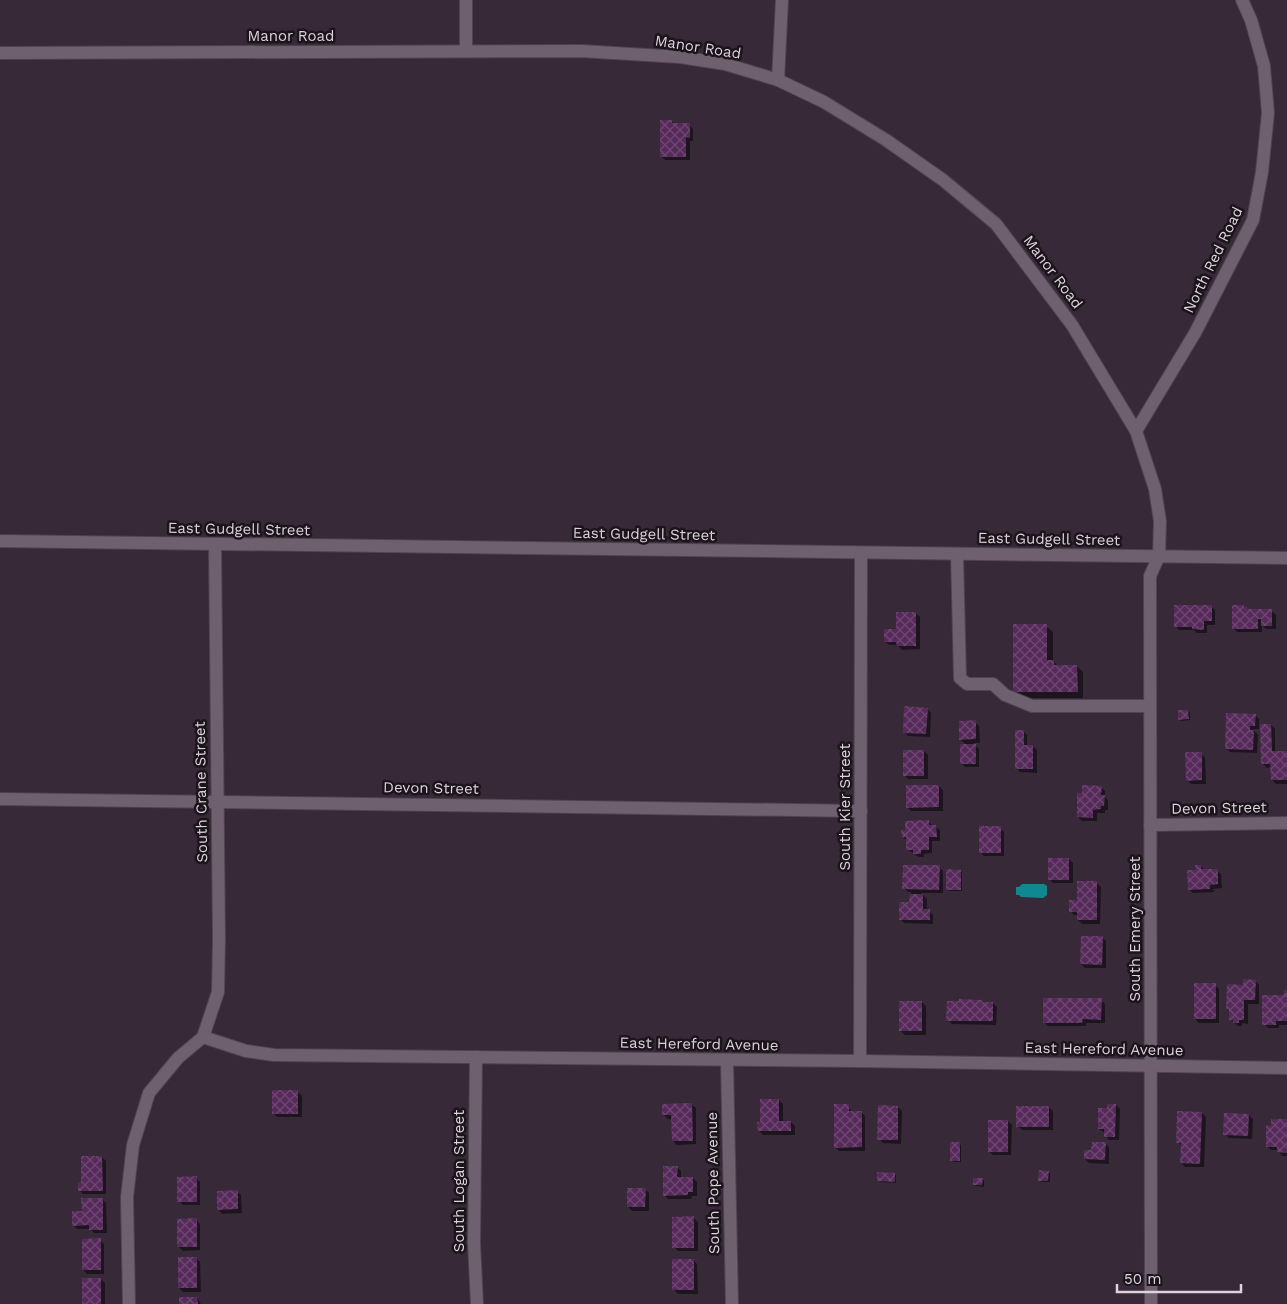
<svg xmlns="http://www.w3.org/2000/svg" width="1287" height="1304" font-family="'Work Sans',sans-serif">
	<defs>
		<pattern id="building-cross-hatch" width="8" height="8" patternUnits="userSpaceOnUse" patternTransform="scale(1.25)"><rect width="8" height="8" fill="#562a5a"/><path d="M0 0l8 8M0 8l8-8" fill="none" stroke="#6e4871"/></pattern>
	</defs>
	<rect width="100%" height="100%" fill="#372938"/>
	<polygon fill="#0f898f" points="1022,884 1044,884 1047,886 1047,895 1043,898 1021,897 1019,895 1016,895 1016,887 1019,887"/>
	<g fill="#0007">
		<polygon points="671,121 675,124 689,125 693,129 693,141 690,141 690,160 665,160 661,156"/>
		<polygon points="1211,606 1215,610 1215,625 1207,625 1207,633 1197,633 1194,630 1179,630 1175,626"/>
		<polygon points="1243,606 1249,611 1272,611 1276,615 1276,629 1266,629 1262,625 1262,632 1237,632 1233,628"/>
		<polygon points="916,613 920,617 920,649 902,650 897,645 889,645 885,641"/>
		<polygon points="1046,626 1053,632 1053,661 1058,666 1077,666 1083,672 1083,698 1021,698 1015,691"/>
		<polygon points="927,709 931,713 930,737 908,736 904,732"/>
		<polygon points="1188,711 1190,713 1190,720 1181,721 1179,719"/>
		<polygon points="1255,715 1259,719 1259,729 1253,729 1258,735 1257,753 1230,752 1226,748"/>
		<polygon points="975,722 979,726 980,743 973,743 979,749 979,767 965,767 961,763 966,745 960,739"/>
		<polygon points="1271,725 1275,729 1275,753 1287,752 1287,784 1276,784 1272,780 1272,767 1267,768 1263,764"/>
		<polygon points="1023,731 1027,735 1027,746 1033,746 1037,750 1037,773 1020,772 1016,768"/>
		<polygon points="924,751 928,755 928,779 908,779 904,775"/>
		<polygon points="1201,754 1205,758 1206,784 1191,784 1187,780"/>
		<polygon points="939,786 943,790 943,811 911,811 907,807"/>
		<polygon points="1101,787 1105,791 1105,797 1108,800 1108,810 1105,810 1105,813 1097,813 1097,821 1082,821 1078,817 1083,794"/>
		<polygon points="928,822 940,830 940,841 932,841 932,853 924,854 924,857 919,857 907,849 907,841 903,836"/>
		<polygon points="1000,828 1004,832 1004,856 984,856 980,852"/>
		<polygon points="1069,859 1073,863 1073,883 1053,883 1049,879"/>
		<polygon points="1200,866 1205,870 1217,870 1221,874 1222,888 1213,889 1214,892 1193,893 1189,889"/>
		<polygon points="939,867 943,871 943,893 921,893 927,899 927,910 929,911 933,915 933,924 904,923 900,919 911,903 911,892 908,892 904,888"/>
		<polygon points="961,871 962,872 962,891 949,891 947,889"/>
		<polygon points="1097,883 1101,887 1100,924 1082,924 1078,920 1078,915 1074,915 1070,911"/>
		<polygon points="1102,937 1106,941 1106,968 1085,968 1081,964"/>
		<polygon points="1255,981 1259,985 1259,1004 1248,1004 1248,1024 1242,1023 1242,1026 1238,1026 1230,1019 1230,1011 1227,1008 1244,986"/>
		<polygon points="1215,985 1219,989 1219,1023 1199,1023 1195,1019"/>
		<polygon points="1287,992 1287,1025 1279,1025 1279,1028 1268,1028 1264,1024 1285,997"/>
		<polygon points="1101,1000 1105,1004 1105,1023 1086,1023 1086,1026 1048,1026 1044,1022"/>
		<polygon points="981,1001 983,1003 993,1003 997,1007 996,1025 952,1024 948,1020"/>
		<polygon points="922,1002 926,1006 926,1035 905,1035 901,1031"/>
		<polygon points="298,1092 302,1096 302,1117 277,1117 273,1113"/>
		<polygon points="779,1100 783,1104 783,1122 791,1122 795,1126 795,1135 763,1135 759,1131 761,1123"/>
		<polygon points="691,1104 696,1108 696,1144 677,1145 673,1141 673,1119 668,1119 664,1115"/>
		<polygon points="1116,1105 1120,1109 1119,1140 1109,1140 1105,1136 1105,1133 1099,1129 1108,1109"/>
		<polygon points="848,1106 852,1112 861,1112 865,1116 865,1151 839,1151 835,1147"/>
		<polygon points="898,1107 902,1111 901,1144 883,1143 879,1139"/>
		<polygon points="1049,1107 1053,1111 1053,1130 1022,1130 1018,1126"/>
		<polygon points="1202,1113 1206,1117 1204,1167 1185,1167 1181,1163 1182,1146 1178,1142"/>
		<polygon points="1249,1115 1253,1119 1252,1139 1229,1138 1225,1134"/>
		<polygon points="1287,1120 1287,1156 1282,1156 1278,1150 1271,1150 1267,1146 1272,1127"/>
		<polygon points="1008,1121 1012,1125 1011,1155 993,1155 989,1151"/>
		<polygon points="1105,1143 1109,1147 1109,1164 1089,1163 1085,1159"/>
		<polygon points="959,1144 961,1145 961,1162 953,1162 951,1160"/>
		<polygon points="102,1157 106,1161 106,1194 83,1194 79,1190"/>
		<polygon points="677,1167 681,1171 681,1178 693,1178 697,1182 697,1196 692,1196 691,1199 668,1199 664,1195"/>
		<polygon points="1048,1172 1050,1173 1050,1182 1041,1182 1040,1180"/>
		<polygon points="895,1174 896,1176 896,1183 880,1182 879,1181"/>
		<polygon points="196,1178 200,1182 200,1205 183,1205 179,1201"/>
		<polygon points="982,1179 984,1181 984,1187 976,1186 974,1185"/>
		<polygon points="645,1189 649,1193 649,1211 632,1211 628,1207"/>
		<polygon points="237,1191 241,1195 242,1213 222,1214 218,1209"/>
		<polygon points="102,1199 106,1203 107,1233 94,1233 90,1229 77,1229 73,1225 83,1212"/>
		<polygon points="694,1218 698,1222 698,1251 678,1251 674,1247"/>
		<polygon points="196,1220 200,1224 200,1250 183,1251 179,1247"/>
		<polygon points="100,1240 104,1244 104,1274 87,1274 83,1270"/>
		<polygon points="196,1258 200,1262 201,1292 183,1292 179,1288"/>
		<polygon points="693,1260 697,1264 698,1294 678,1294 674,1290"/>
		<polygon points="101,1279 105,1283 105,1304 83,1304"/>
		<polygon points="197,1298 201,1304 180,1304"/>
	</g>
	<g fill="url(#building-cross-hatch)">
		<polygon points="660,120 672,120 672,123 690,123 690,138 686,137 686,157 660,157"/>
		<polygon points="1174,605 1212,605 1212,621 1204,621 1204,630 1192,629 1192,627 1174,627"/>
		<polygon points="1232,605 1244,605 1244,607 1247,607 1247,609 1272,609 1272,626 1261,626 1261,619 1258,619 1258,629 1232,629"/>
		<polygon points="896,612 916,612 916,646 897,646 896,642 884,642 884,629 896,629"/>
		<polygon points="1013,624 1047,624 1047,660 1054,660 1054,665 1077,665 1078,692 1013,692"/>
		<polygon points="904,706 928,708 926,734 903,733"/>
		<polygon points="1178,710 1188,710 1189,719 1178,720"/>
		<polygon points="1226,713 1256,714 1255,726 1250,726 1250,730 1254,730 1253,750 1225,749"/>
		<polygon points="976,720 976,739 959,740 959,721"/>
		<polygon points="1260,724 1271,724 1272,751 1287,751 1287,780 1271,780 1270,764 1261,764"/>
		<polygon points="1015,730 1024,730 1024,745 1033,745 1033,769 1015,769"/>
		<rect x="960" y="744" width="16" height="20"/>
		<rect x="903" y="750" width="21" height="26"/>
		<polygon points="1185,752 1202,752 1202,780 1186,781"/>
		<polygon points="906,785 939,785 939,807 906,808"/>
		<polygon points="1082,785 1102,786 1101,795 1105,795 1104,806 1101,806 1101,809 1093,810 1093,818 1077,817 1077,793 1082,793"/>
		<polygon points="929,820 929,825 936,825 937,837 929,837 929,850 921,850 921,854 913,854 913,850 906,850 906,837 902,837 901,830 905,830 905,821"/>
		<rect x="979" y="826" width="22" height="27"/>
		<rect x="1048" y="858" width="21" height="22"/>
		<polygon points="903,865 940,865 939,890 902,889"/>
		<polygon points="1195,865 1201,865 1201,869 1218,869 1218,884 1210,885 1210,889 1188,890 1187,870 1196,870"/>
		<polygon points="946,869 961,870 961,890 946,890"/>
		<polygon points="1077,881 1097,881 1097,920 1077,920 1077,912 1069,912 1069,900 1077,900"/>
		<polygon points="910,894 923,894 923,909 930,909 930,920 899,920 899,902 909,902"/>
		<polygon points="1081,936 1103,936 1102,965 1080,964"/>
		<polygon points="1243,979 1256,980 1255,1000 1244,1000 1244,1020 1239,1020 1239,1023 1233,1023 1233,1020 1229,1020 1229,1009 1226,1009 1227,984 1243,985"/>
		<rect x="1194" y="983" width="22" height="36"/>
		<polygon points="1284,990 1287,990 1287,1021 1276,1021 1276,1025 1262,1025 1262,995 1284,995"/>
		<polygon points="1043,998 1102,998 1101,1020 1083,1019 1082,1023 1043,1023"/>
		<polygon points="959,999 982,1000 982,1002 993,1002 993,1021 946,1021 947,1001 959,1001"/>
		<rect x="899" y="1001" width="23" height="30"/>
		<rect x="272" y="1090" width="26" height="24"/>
		<polygon points="760,1099 779,1099 779,1121 791,1121 791,1131 758,1131 757,1122 760,1122"/>
		<polygon points="692,1103 693,1141 672,1141 671,1115 662,1115 662,1104"/>
		<polygon points="834,1104 849,1104 849,1111 862,1111 862,1147 834,1148"/>
		<polygon points="1107,1104 1116,1104 1115,1137 1104,1137 1104,1129 1098,1129 1098,1108 1107,1108"/>
		<polygon points="878,1105 898,1106 898,1140 877,1140"/>
		<rect x="1016" y="1106" width="33" height="21"/>
		<polygon points="1177,1111 1202,1112 1200,1164 1180,1163 1181,1143 1176,1143"/>
		<polygon points="1224,1113 1249,1114 1248,1136 1223,1135"/>
		<polygon points="1271,1119 1287,1119 1287,1153 1277,1152 1277,1147 1266,1147 1266,1125 1271,1126"/>
		<rect x="988" y="1120" width="20" height="32"/>
		<rect x="950" y="1142" width="10" height="19"/>
		<polygon points="1092,1142 1106,1142 1105,1160 1084,1159 1084,1150 1091,1150"/>
		<polygon points="81,1156 102,1156 103,1191 78,1191 78,1183 81,1182"/>
		<polygon points="663,1166 678,1166 677,1177 693,1177 693,1192 688,1192 688,1195 663,1196"/>
		<polygon points="1039,1170 1049,1171 1048,1181 1038,1181"/>
		<polygon points="877,1172 895,1173 895,1182 877,1181"/>
		<polygon points="197,1176 197,1202 177,1202 177,1177"/>
		<polygon points="973,1178 983,1178 982,1185 973,1185"/>
		<polygon points="627,1188 646,1188 645,1207 627,1207"/>
		<polygon points="238,1190 238,1209 217,1210 217,1191"/>
		<polygon points="81,1198 103,1198 103,1230 89,1230 89,1225 72,1226 72,1211 82,1211"/>
		<polygon points="694,1216 694,1248 672,1248 672,1217"/>
		<polygon points="197,1218 197,1247 177,1247 177,1219"/>
		<polygon points="101,1238 101,1270 82,1270 82,1239"/>
		<rect x="178" y="1257" width="19" height="31"/>
		<rect x="672" y="1259" width="22" height="31"/>
		<rect x="82" y="1278" width="19" height="26"/>
		<polygon points="179,1297 197,1297 198,1304 179,1304"/>
	</g>
	<g fill="none" stroke-linecap="round" stroke-linejoin="round">
		<defs>
			<g id="minor">
				<polyline points="466,51 466,0"/>
				<polyline points="0,53 581,51 680,57 725,64 778,80 824,102 886,140 943,180 996,224 1072,325 1136,431 1155,489 1160,521 1159,556 1150,576 1151,1304"/>
				<polyline points="778,80 782,0"/>
				<polyline points="1136,431 1195,333 1253,220 1262,172 1268,113 1264,66 1251,20 1242,0"/>
				<polyline points="0,541 1287,558"/>
				<polyline points="957,554 960,678 967,684 993,684 1005,695 1032,706 1150,706"/>
				<polyline points="0,799 861,811"/>
				<polyline points="1150,825 1287,823"/>
				<polyline points="203,1037 218,992 219,939 215,545"/>
				<polyline points="476,1057 474,1243 477,1304"/>
				<polyline points="727,1061 732,1304"/>
				<polyline points="860,1061 861,553"/>
				<polyline points="129,1304 127,1197 133,1145 149,1093 178,1058 203,1037 246,1051 274,1055 860,1061 1287,1068"/>
			</g>
		</defs>
		<use href="#minor" stroke="#4f4450" stroke-width="14"/>
		<use href="#minor" stroke="#6f6070" stroke-width="12"/>
	</g>
	<g text-anchor="middle" dominant-baseline="central" stroke-width="5" stroke-linejoin="round" paint-order="stroke">
		<g font-size="15" fill="#dcd3dc" stroke="#1b151b">
			<text x="291" y="36">Manor Road</text>
			<text transform="translate(698 47) rotate(9)">Manor Road</text>
			<text transform="translate(1213 260) rotate(-64)">North Red Road</text>
			<text transform="translate(1053 272) rotate(53)">Manor Road</text>
			<text transform="translate(239 529) rotate(1)">East Gudgell Street</text>
			<text transform="translate(644 534) rotate(1)">East Gudgell Street</text>
			<text transform="translate(1049 539) rotate(1)">East Gudgell Street</text>
			<text transform="translate(431 788) rotate(1)">Devon Street</text>
			<text transform="translate(201 792) rotate(-91)">South Crane Street</text>
			<text transform="translate(845 807) rotate(-90)">South Kier Street</text>
			<text transform="translate(1219 808) rotate(-1)">Devon Street</text>
			<text transform="translate(1135 929) rotate(-90)">South Emery Street</text>
			<text transform="translate(699 1044) rotate(1)">East Hereford Avenue</text>
			<text transform="translate(1104 1049) rotate(1)">East Hereford Avenue</text>
			<text transform="translate(459 1181) rotate(-90)">South Logan Street</text>
			<text transform="translate(713 1183) rotate(-91)">South Pope Avenue</text>
		</g>
	</g>
	<path d="M1117 1284v8h124v-8" fill="none" stroke="#dcd3dc" stroke-width="2.5"/>
	<text x="1124" y="1284" font-size="15" fill="#dcd3dc" stroke="#1b151b" stroke-width="4" paint-order="stroke">50 m</text>
</svg>
